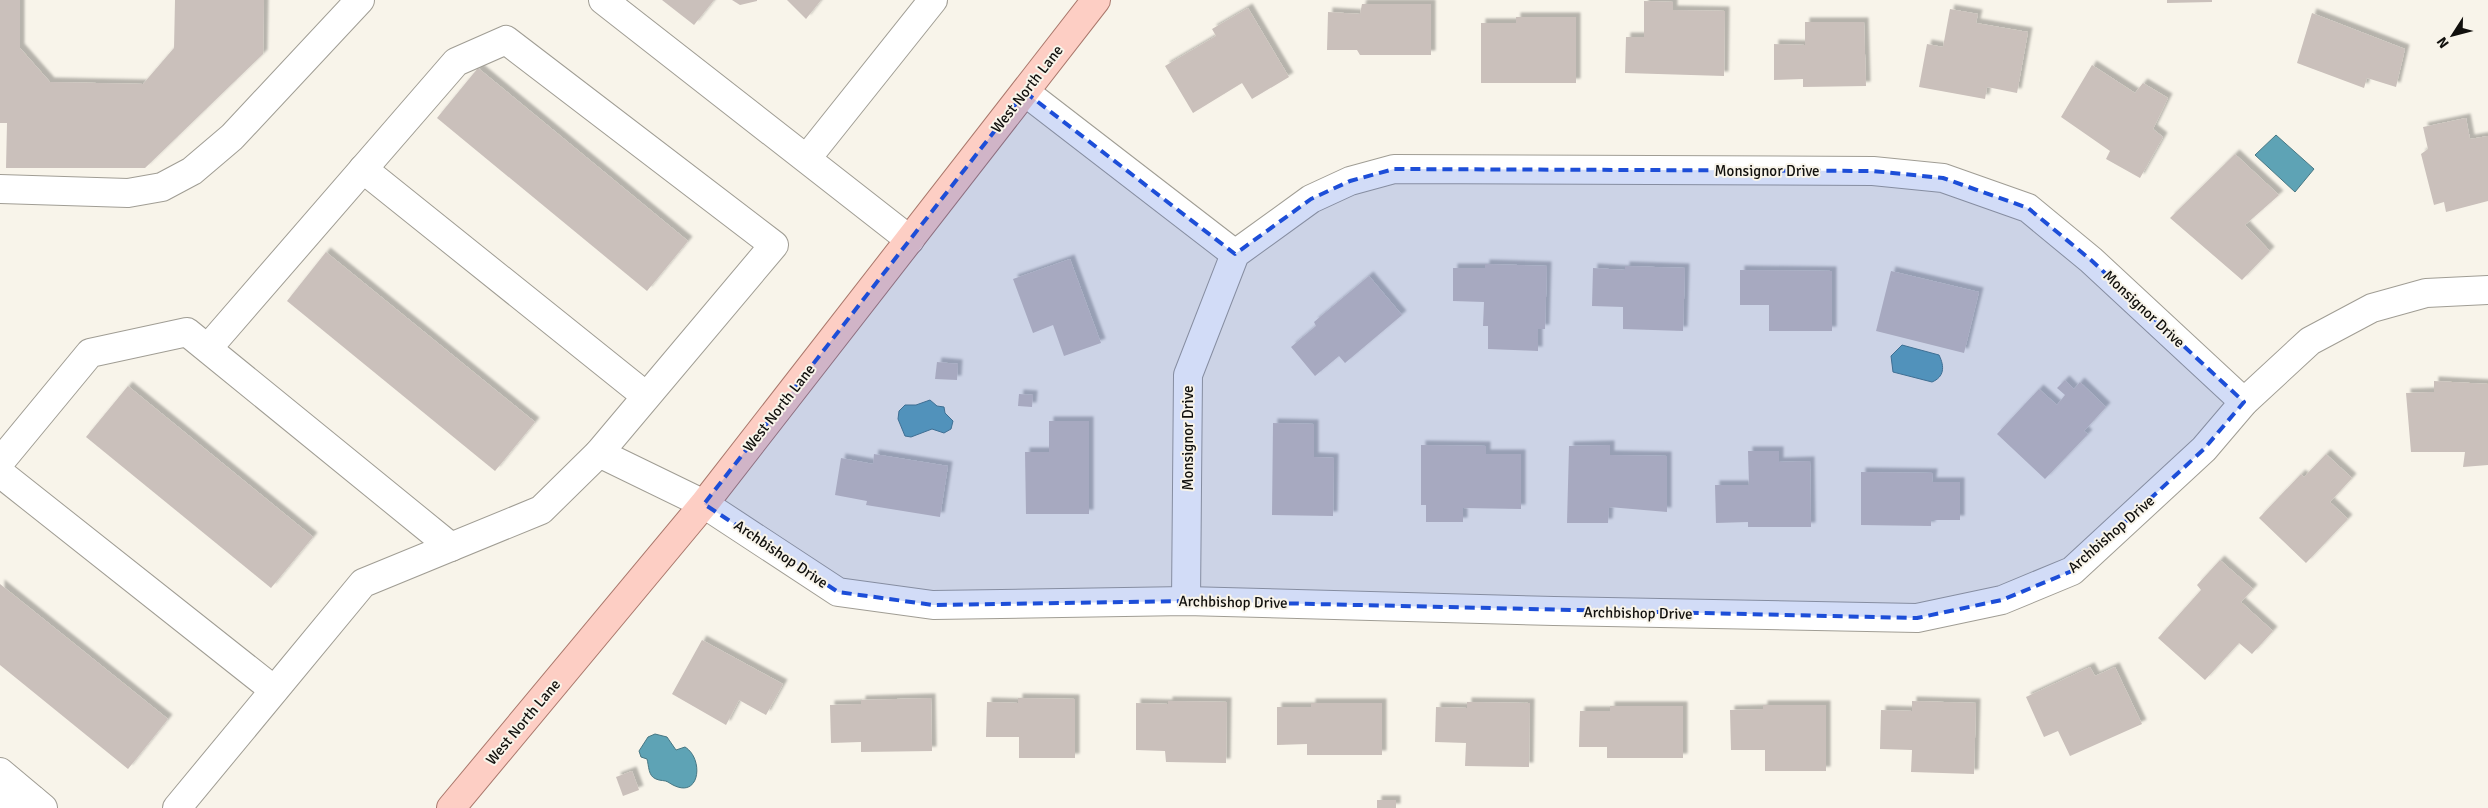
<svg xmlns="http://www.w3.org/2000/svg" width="2488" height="808" font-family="Signika,sans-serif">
	<defs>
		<filter id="shadow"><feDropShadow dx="4.5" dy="-4.5" stdDeviation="1" flood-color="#0004"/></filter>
	</defs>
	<rect width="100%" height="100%" fill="#f8f4ea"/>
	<g fill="#5ea3b5" stroke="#477783">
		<polygon points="2276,135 2314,169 2295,192 2255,155"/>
		<path d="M 1902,345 L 1939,355 C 1945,367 1944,377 1932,382 L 1893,372 L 1891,356 Z"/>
		<polygon points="930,400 937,406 944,407 945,413 953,421 951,429 944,433 932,429 911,437 905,436 898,419 899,411 905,405 916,405"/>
		<path d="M 655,734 L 667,737 L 676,750 L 685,747 C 705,759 700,804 668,782 C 665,780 660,781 656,779 C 648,776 649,766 647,759 L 641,757 L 639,751 L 648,737 Z"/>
	</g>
	<g fill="#cac0bb" filter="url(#shadow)">
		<polygon points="0,0 20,0 20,48 50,82 143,84 174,48 175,0 264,0 263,54 145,168 6,168 7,123 0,123"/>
		<polygon points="662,0 714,0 694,25"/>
		<polygon points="732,0 757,0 757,1 740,5"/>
		<polygon points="787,0 821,0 806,19"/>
		<polygon points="2167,0 2212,0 2212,2 2167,3"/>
		<polygon points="1644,1 1673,2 1673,10 1725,11 1724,76 1625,73 1626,37 1644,37"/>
		<polygon points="1362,4 1431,4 1431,55 1360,55 1357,50 1327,50 1328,12 1360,14"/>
		<polygon points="1248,8 1289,77 1252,99 1242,83 1193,113 1165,66 1216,36 1212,29"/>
		<polygon points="1950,9 1978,14 1976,23 2028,32 2017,93 1987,87 1985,99 1919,87 1927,44 1943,47"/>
		<polygon points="2312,13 2405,49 2396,87 2367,78 2364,88 2297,63"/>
		<polygon points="1516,17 1576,17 1576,83 1481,83 1481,23 1516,23"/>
		<polygon points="1805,22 1864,22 1866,86 1803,87 1803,79 1774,80 1774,44 1805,45"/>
		<polygon points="2092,65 2135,93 2143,83 2168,98 2153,129 2163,137 2140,178 2106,159 2110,151 2061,117"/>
		<polygon points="478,68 688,241 647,291 437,118"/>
		<polygon points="2466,118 2470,139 2488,136 2488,201 2446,212 2444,202 2434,205 2421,154 2428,149 2423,127"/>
		<polygon points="2235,154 2279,195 2245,225 2270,251 2242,280 2170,218"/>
		<polygon points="326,252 535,422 495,471 287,301"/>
		<polygon points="1070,259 1101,343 1064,356 1053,325 1033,333 1013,279"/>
		<polygon points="1485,264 1547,266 1545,329 1538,329 1538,351 1488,349 1488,326 1483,326 1484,302 1453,301 1453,268 1485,268"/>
		<polygon points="1625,266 1685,268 1683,331 1623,329 1623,307 1592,306 1593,268 1625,270"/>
		<polygon points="1740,270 1832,271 1832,331 1769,331 1769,305 1740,305"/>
		<polygon points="1891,271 1979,292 1964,353 1876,331"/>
		<polygon points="1369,276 1402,315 1345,363 1339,356 1315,376 1291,347 1316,326 1314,322"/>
		<polygon points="937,362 958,364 957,380 935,379"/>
		<polygon points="2065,380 2074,389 2080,382 2106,407 2084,431 2088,434 2045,479 1997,434 2039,389 2057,405 2065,395 2057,388"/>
		<polygon points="2434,381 2488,384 2488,465 2463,467 2465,452 2411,452 2406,393 2434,392"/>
		<polygon points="128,386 313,537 271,588 86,437"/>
		<polygon points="1019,394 1033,395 1032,407 1018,406"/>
		<polygon points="1049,421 1089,421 1089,514 1026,514 1025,452 1049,452"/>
		<polygon points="1273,423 1314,424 1314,457 1334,458 1333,516 1272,515"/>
		<polygon points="1421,445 1486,446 1486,454 1521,454 1521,509 1463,508 1463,522 1426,522 1426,505 1421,505"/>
		<polygon points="1610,445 1610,455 1667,456 1667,512 1609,507 1608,523 1567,523 1569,446"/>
		<polygon points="1748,451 1779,451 1779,462 1810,461 1811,527 1748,527 1748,522 1716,523 1715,485 1749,485"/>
		<polygon points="874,454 948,466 940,517 866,505 867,501 835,495 841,458 873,464"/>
		<polygon points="2326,454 2352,478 2330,502 2348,519 2306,563 2259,518 2301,474 2304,477"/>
		<polygon points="1861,472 1933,473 1932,482 1960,482 1960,520 1931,520 1931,526 1861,525"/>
		<polygon points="2220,560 2253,589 2241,602 2273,631 2252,654 2239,643 2205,680 2158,638 2201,590 2197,585"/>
		<polygon points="0,584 168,719 128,769 0,665"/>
		<polygon points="702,640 783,684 766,715 739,700 726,725 672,694"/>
		<polygon points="2090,667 2095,676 2115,667 2142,724 2070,756 2058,731 2044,737 2026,697"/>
		<polygon points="931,698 932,751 861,752 861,742 831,743 830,705 861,704 861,700"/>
		<polygon points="1018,698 1075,699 1075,758 1019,758 1019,737 986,737 987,702 1018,703"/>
		<polygon points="1168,701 1227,702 1226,763 1166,762 1165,751 1136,750 1136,703 1168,704"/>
		<polygon points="1912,701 1976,703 1974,774 1911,772 1912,750 1880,749 1881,710 1912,711"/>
		<polygon points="1467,702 1530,703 1529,767 1465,766 1466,743 1435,742 1436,707 1467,708"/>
		<polygon points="1311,703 1382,703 1382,755 1307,755 1307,744 1277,745 1277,707 1311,707"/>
		<polygon points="1763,705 1826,705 1826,771 1765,771 1765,750 1731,750 1730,710 1763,709"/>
		<polygon points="1610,706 1683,706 1683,758 1607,758 1607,747 1579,747 1580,711 1610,711"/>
		<polygon points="632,771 639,790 623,796 616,777"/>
		<rect x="1377" y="800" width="19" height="8"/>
	</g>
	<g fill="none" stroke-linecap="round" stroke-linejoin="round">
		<defs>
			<g id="minor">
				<polyline points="603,0 910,240"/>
				<polyline points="1025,92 1235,254"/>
				<polyline points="807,158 933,0"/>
				<polyline points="363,169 646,396"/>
				<polyline points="0,189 128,193 162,187 192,171 232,137 360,0"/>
				<polyline points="208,348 456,62 506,40 774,245 599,453"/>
				<polyline points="0,462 90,353 187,332 451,547"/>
				<polyline points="0,473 274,690"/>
				<polyline points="1186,601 1188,375 1235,254 1311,199 1350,181 1394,169 1873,171 1943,178 2028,208 2091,260 2244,402"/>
				<polyline points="0,772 43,808"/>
				<polyline points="0,800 33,800"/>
				<polyline points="177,808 363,583 541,510 599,453 704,504 838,592 933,605 1186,601 1554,611 1917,618 2002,600 2072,571 2204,449 2244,402 2310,341 2372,308 2426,293 2488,290"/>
			</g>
			<polyline id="major" points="451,808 704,504 1096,0"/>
		</defs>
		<use href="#minor" stroke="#a09d94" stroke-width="30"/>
		<use href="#major" stroke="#a9776b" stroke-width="30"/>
		<use href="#minor" stroke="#fff" stroke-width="28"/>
		<use href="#major" stroke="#fdcec4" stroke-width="28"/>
	</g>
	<path fill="#1d4ed8" fill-opacity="0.2" stroke="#1d4ed8" stroke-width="4" stroke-dasharray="10 6" stroke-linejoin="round" d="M 1025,92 L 1235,254 L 1311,199 L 1350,181 L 1394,169 L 1873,171 L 1943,178 L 2028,208 L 2091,260 L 2244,402 L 2204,449 L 2072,571 L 2002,600 L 1917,618 L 1186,601 L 933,605 L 838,592 L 704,504 Z"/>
	<g text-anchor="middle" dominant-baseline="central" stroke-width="4" stroke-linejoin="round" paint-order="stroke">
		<g font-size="15" fill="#11100d" stroke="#f8f4ea">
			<text transform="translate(1027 89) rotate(-52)">West North Lane</text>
			<text x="1767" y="171">Monsignor Drive</text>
			<text transform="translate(2144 309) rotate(43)">Monsignor Drive</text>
			<text transform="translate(779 408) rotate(-52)">West North Lane</text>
			<text transform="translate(1188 438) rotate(-90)">Monsignor Drive</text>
			<text transform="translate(2111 534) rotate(-41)">Archbishop Drive</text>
			<text transform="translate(781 554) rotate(34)">Archbishop Drive</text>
			<text transform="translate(1233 602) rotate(1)">Archbishop Drive</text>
			<text transform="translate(1638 613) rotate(1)">Archbishop Drive</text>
			<text transform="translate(523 722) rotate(-50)">West North Lane</text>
		</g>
	</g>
	<g transform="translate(2453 35) rotate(234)" stroke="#f8f4ea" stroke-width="4" paint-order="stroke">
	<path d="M0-4L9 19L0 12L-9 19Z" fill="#11100d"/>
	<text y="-8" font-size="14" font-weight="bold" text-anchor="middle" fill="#11100d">N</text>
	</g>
</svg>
